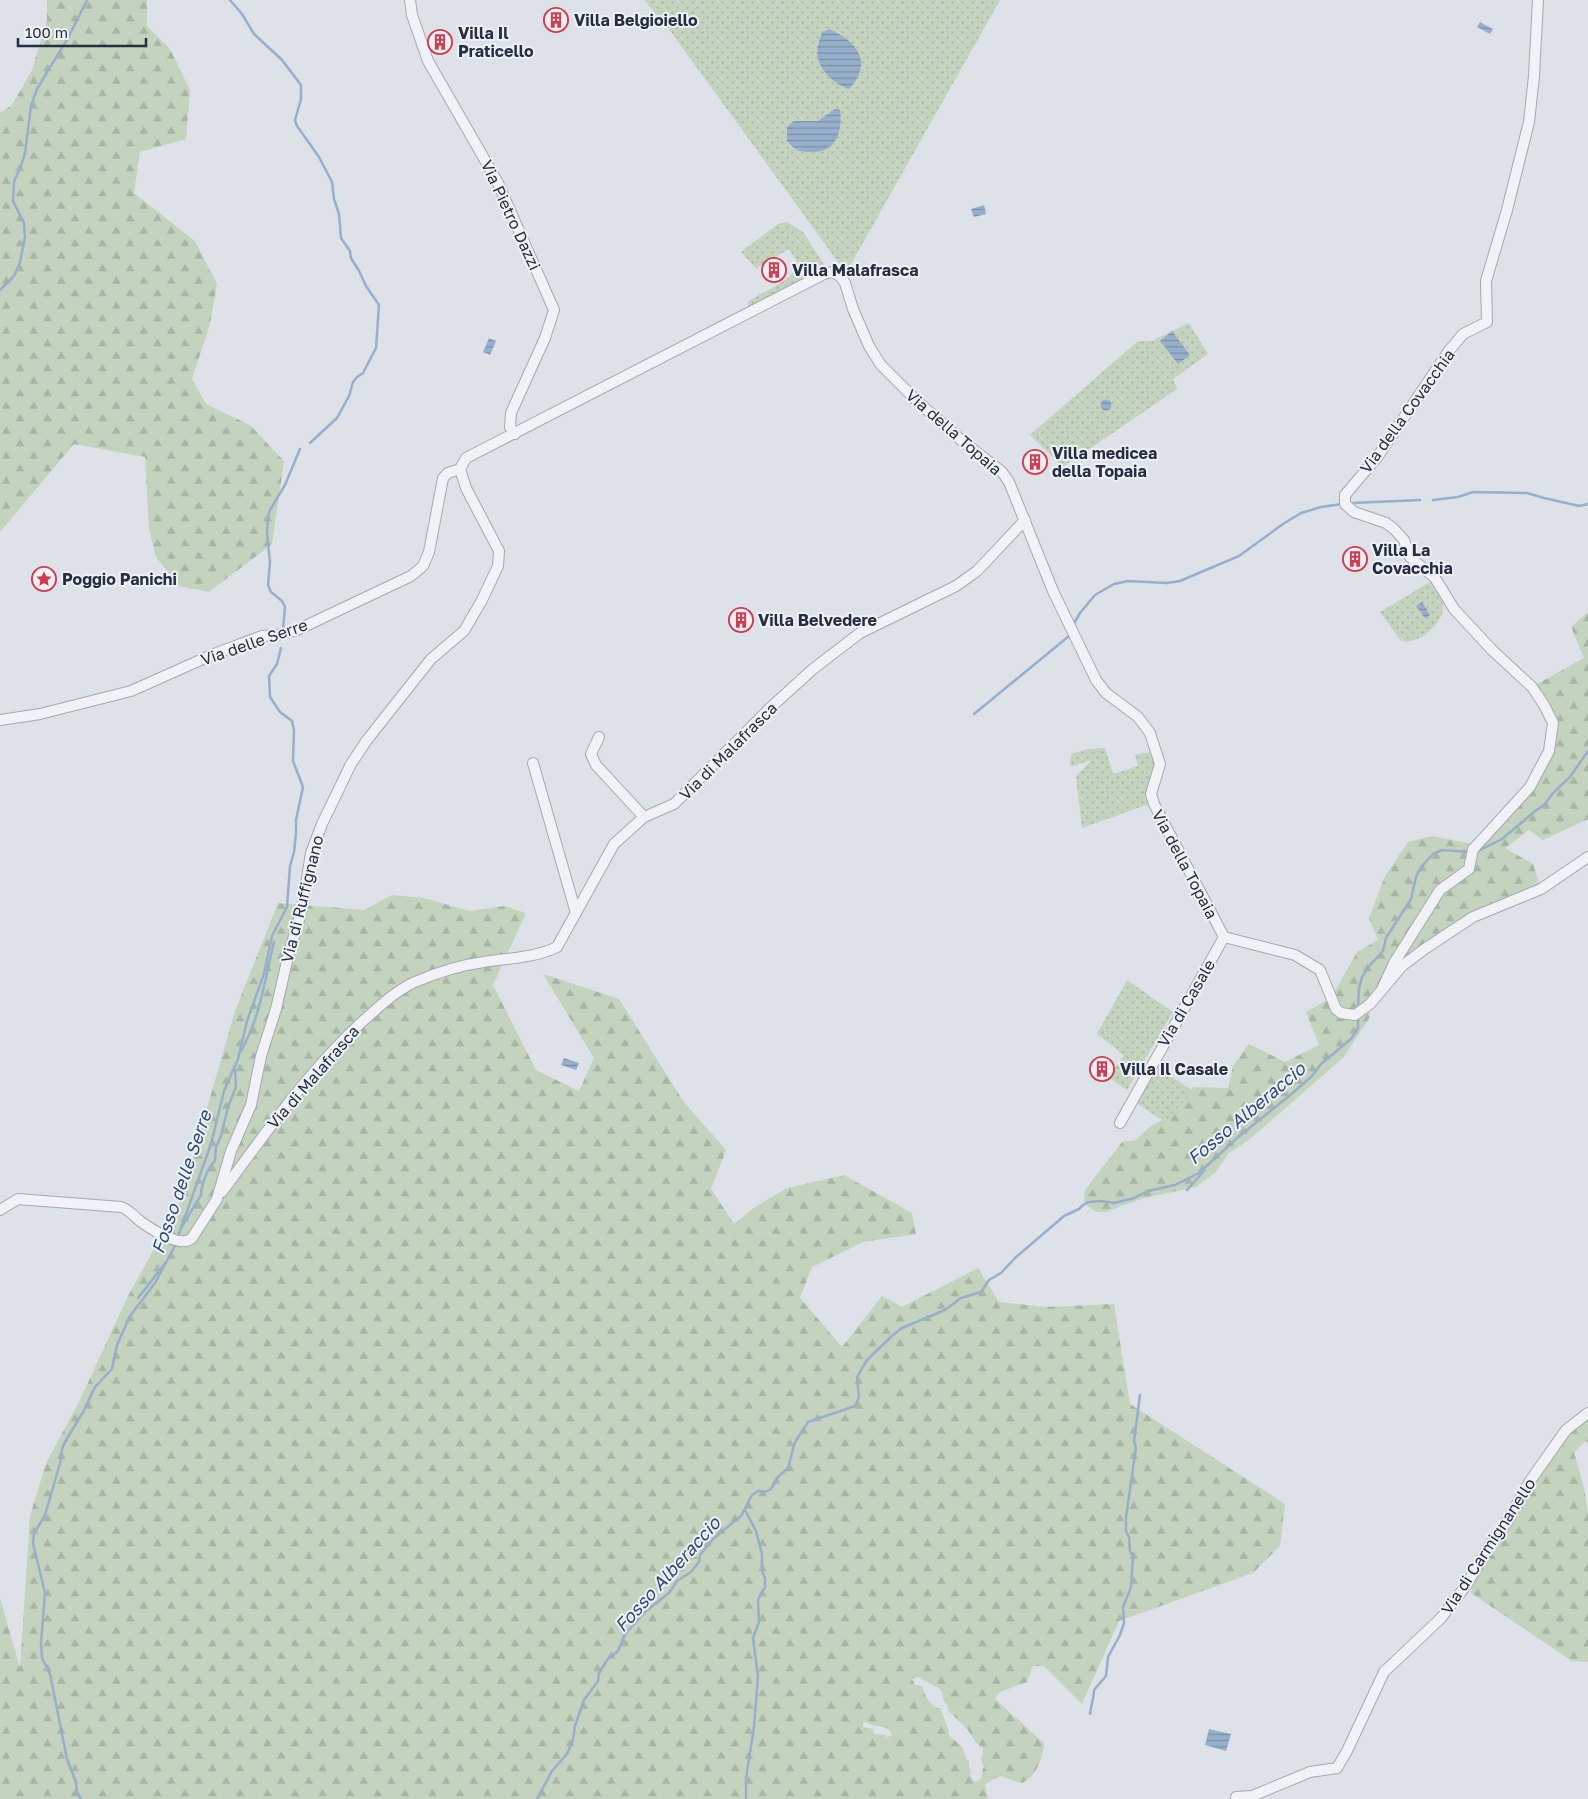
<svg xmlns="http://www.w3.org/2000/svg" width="1588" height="1799" font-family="'Golos Text',sans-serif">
	<defs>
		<pattern id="forest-firs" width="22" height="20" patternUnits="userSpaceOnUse" patternTransform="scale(1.25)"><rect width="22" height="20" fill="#c3d3be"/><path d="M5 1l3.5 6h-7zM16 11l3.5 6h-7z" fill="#a7b5a4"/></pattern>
		<pattern id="park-dots" width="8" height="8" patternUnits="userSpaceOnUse" patternTransform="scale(1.25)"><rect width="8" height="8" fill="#c3d3be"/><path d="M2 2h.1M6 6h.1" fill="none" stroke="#a7b5a4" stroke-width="1.8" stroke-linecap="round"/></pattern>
		<pattern id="water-rules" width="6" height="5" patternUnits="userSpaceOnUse" patternTransform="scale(1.25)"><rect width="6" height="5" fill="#96afcb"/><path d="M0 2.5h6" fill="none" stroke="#7a8fa6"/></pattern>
	</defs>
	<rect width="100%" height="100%" fill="#dde2e8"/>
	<g fill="url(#forest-firs)" fill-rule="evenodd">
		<polygon points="47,0 147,0 147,26 170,49 190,90 186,139 140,152 134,193 195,241 217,284 210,324 192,379 206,404 250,425 284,461 272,544 209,592 179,586 156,557 149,529 145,457 74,444 0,532 0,113 12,105 32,70 47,20"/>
		<polygon points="1588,612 1588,819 1543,840 1529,830 1505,848 1533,864 1541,889 1495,908 1426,948 1368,1003 1370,1017 1343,1058 1250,1139 1228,1154 1216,1172 1196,1187 1144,1198 1105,1212 1096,1212 1086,1205 1084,1201 1085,1190 1122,1142 1135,1140 1151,1126 1167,1117 1193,1087 1228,1088 1233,1066 1249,1044 1285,1062 1319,1045 1306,1012 1331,998 1357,952 1378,940 1369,918 1385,876 1408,842 1432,836 1477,845 1530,787 1549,751 1553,723 1532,687 1584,658 1571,627"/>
		<path d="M 392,895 L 424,898 L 469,911 L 505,906 L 526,913 L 493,985 L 536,1070 L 579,1091 L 594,1058 L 543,974 L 619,999 L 683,1101 L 726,1150 L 711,1189 L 734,1224 L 755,1207 L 787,1188 L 844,1175 L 912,1213 L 916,1234 L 863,1242 L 812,1267 L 800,1298 L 842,1347 L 882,1296 L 902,1307 L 978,1268 L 999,1302 L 1046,1307 L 1114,1304 L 1130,1404 L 1285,1504 L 1280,1546 L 1253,1573 L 1119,1621 L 1082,1704 L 1044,1666 L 1033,1666 L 1027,1682 L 1000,1692 L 995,1699 L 1044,1743 C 1043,1758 1036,1777 1022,1783 L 1000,1776 L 985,1784 L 988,1799 L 0,1799 L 0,1598 L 20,1668 L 30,1516 L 46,1463 L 80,1400 L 127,1298 L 180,1202 L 235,1011 L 278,903 L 364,910 ZM 917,1677 L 939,1688 L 942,1692 L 943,1699 L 947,1705 L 948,1710 L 968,1730 L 976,1743 L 982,1747 L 983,1749 L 981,1760 L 984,1767 L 982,1771 L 982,1778 L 976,1782 L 973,1780 L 970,1775 L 971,1771 L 969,1767 L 969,1761 L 966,1759 L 963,1748 L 949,1735 C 948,1723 943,1719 941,1709 L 933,1706 L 926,1697 L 922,1686 L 915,1685 L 912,1679 ZM 864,1722 C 868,1723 874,1726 877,1726 C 885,1728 888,1726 892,1735 L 887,1737 L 885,1735 L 874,1734 L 873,1729 L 863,1727 L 863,1723 Z"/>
		<polygon points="1588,1407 1588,1443 1586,1441 1574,1452 1584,1488 1588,1513 1588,1662 1572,1661 1471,1593 1476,1556 1540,1458"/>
	</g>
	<g fill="url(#park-dots)">
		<polygon points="644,0 1000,0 846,273 671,32"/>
		<path d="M 787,222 L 803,232 L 827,269 L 748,309 L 748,301 C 758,295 800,277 797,263 C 796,258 791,253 789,249 L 756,268 L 741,252 L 778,224 Z"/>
		<polygon points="1189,323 1208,354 1173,379 1177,389 1063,467 1030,435 1138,341 1152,341"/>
		<path d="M 1430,582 L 1443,603 C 1443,607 1443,614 1440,618 C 1432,632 1417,644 1401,641 L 1380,612 Z"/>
		<polygon points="1105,748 1113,774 1138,766 1135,755 1149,752 1154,763 1149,804 1082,828 1076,776 1092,760 1070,767 1071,754 1088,749"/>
		<polygon points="1127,980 1173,1012 1127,1090 1108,1077 1124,1055 1097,1034"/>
		<polygon points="1157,1067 1193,1091 1165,1122 1135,1102"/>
	</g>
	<g fill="url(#water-rules)">
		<polygon points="1480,22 1493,29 1490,34 1477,27"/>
		<path d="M 829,29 C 857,41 874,63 849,89 C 836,85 821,72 818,58 C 816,50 819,41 822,33 Z"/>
		<path d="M 835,109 L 840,110 C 843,131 836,153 811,152 C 807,152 799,152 796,149 C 792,147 789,143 787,141 L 787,127 L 794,121 L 818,121 Z"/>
		<polygon points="984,205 986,214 974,217 971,209"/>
		<polygon points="1172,331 1190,355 1178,364 1160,341"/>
		<polygon points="489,338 496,341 490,355 483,352"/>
		<circle cx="1106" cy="405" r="5.5"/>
		<polygon points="1422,602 1430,615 1425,618 1416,606"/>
		<polygon points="564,1058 579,1063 576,1070 561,1065"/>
		<polygon points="1209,1729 1231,1734 1226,1751 1205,1745"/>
	</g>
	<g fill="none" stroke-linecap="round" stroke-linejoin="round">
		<g stroke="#96afcb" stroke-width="2.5">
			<polyline points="230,0 242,14 254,34 282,60 301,85 301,99 295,120 297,126 319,157 332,182 334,199 339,214 341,238 350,251 351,258 359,271 366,286 379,305 376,348 363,373 357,377 353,382 349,396 337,418 310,443"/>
			<polyline points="0,290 14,276 20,262 25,237 24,223 13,201 14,182 21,166 25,153 31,106 37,89 68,38 87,0"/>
			<polyline points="1433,500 1458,497 1473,492 1527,493 1544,498 1579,506 1588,504"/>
			<polyline points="1353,503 1420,500"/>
			<polyline points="1073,625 1080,613 1095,595 1114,584 1128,581 1167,583 1180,581 1239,556 1283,524 1301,513 1321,507 1342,504"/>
			<polyline points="283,630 285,607 282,601 271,592 268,585 270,562 267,534 268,517 270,510 285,485 300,449"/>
			<polyline points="974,714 1069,636"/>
			<polyline points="1476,852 1502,839 1534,812 1544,805 1554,792 1570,777 1588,751"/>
			<polyline points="1358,1008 1359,988 1362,977 1370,965 1383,951 1386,938 1411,899 1416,877 1421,867 1433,854 1442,850 1471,852"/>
			<path d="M 241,1051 C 260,1018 265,979 274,942"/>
			<polyline points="1187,1190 1203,1172"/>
			<path d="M 181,1228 L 201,1195 C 201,1186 208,1166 215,1161 L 216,1147 L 221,1136 L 228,1107 L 236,1087 L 235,1068"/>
			<polyline points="177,1239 211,1144 224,1091 238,1059 247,1021 264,974 272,936 287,907 290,866 294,852 296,833 296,820 303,787 293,761 294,730 292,721 280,712 270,697 269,676 277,664 281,648"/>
			<polyline points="138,1298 166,1262"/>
			<polyline points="745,1510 756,1531 762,1554 762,1571 765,1578 765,1587 758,1600 759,1622 753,1638 758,1676 754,1727 746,1778 746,1799"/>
			<path d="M 1090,1714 C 1091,1705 1094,1698 1094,1690 L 1106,1676 L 1108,1657 L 1120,1635 L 1124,1623 L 1123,1607 L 1131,1587 L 1133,1556 L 1130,1551 L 1129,1537 L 1126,1531 L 1126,1517 L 1136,1448 L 1134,1441 L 1140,1395"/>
			<polyline points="81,1799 77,1792 76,1782 67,1759 50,1674 42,1658 41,1643 45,1593 33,1543 34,1534 45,1515 61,1460 62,1449 65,1442 83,1412 95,1387 112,1369 117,1345 130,1316 155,1283 176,1244"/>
			<polyline points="537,1799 552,1771 567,1754 573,1740 575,1726 584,1700 598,1681 599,1673 607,1660 618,1651 625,1634 646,1611 669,1593 677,1581 691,1572 699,1562 700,1555 713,1539 741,1516 752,1495 758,1491 765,1492 771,1489 778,1477 788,1468 795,1442 808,1422 855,1406 859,1397 857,1377 867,1360 893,1335 902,1328 945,1310 961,1298 981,1292 989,1280 1001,1273 1015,1258 1064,1216 1079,1209 1083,1205 1088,1202 1100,1201 1114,1203 1134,1198 1148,1191 1175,1185 1199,1173 1237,1138 1289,1096 1312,1076 1321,1064 1351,1039 1358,1028 1358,1016"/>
		</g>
		<defs>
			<g id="street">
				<polyline points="410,0 412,15 428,61 497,181 554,310 545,338 511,413 510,427 515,434"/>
				<polyline points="0,720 40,714 131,691 214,654 262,636 277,635 297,630 411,576 423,566 429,552 443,478 448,473 460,469"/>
				<polyline points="599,737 591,754 596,765 644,817"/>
				<polyline points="533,763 576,913"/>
				<polyline points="1224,937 1295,955 1320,970 1336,1009 1341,1013 1355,1015 1370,1004 1402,966 1426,948 1473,917 1541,889 1588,857"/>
				<polyline points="1381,991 1394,963 1440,890 1469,869 1473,849 1477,845 1530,787 1549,751 1553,723 1544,705 1532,687 1492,650 1454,609 1435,578 1410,557 1404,540 1394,529 1386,523 1354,512 1345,504 1345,495 1378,456 1448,352 1463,334 1487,322 1486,281 1507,210 1529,122 1534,76 1538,0"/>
				<polyline points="1120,1123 1224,937"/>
				<path d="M 222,1192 C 267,1131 315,1062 372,1013 C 385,1001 399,989 415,982 C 436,973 461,965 484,962 C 508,958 535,958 557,947 L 614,844 L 644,817 L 674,804 L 770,708 L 813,669 L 860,633 L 956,586 L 977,571 L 1025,520"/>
				<path d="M 0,1210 L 18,1199 L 121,1207 C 129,1209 133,1216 140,1221 C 151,1229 180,1249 192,1238 L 217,1199 L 231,1151 L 251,1105 L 261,1056 L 276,1009 L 288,957 L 302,909 L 311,853 L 322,824 L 351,764 L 367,740 L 431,659 L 464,631 L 482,600 L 498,566 L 499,551 L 466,488 L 460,469 L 466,458 L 824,274 L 832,272 L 840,276 L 845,283 L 853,309 L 869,346 L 881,365 L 917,401 L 961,440 L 1002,472 L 1009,482 L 1053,591 L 1096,680 L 1106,693 L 1138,717 L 1150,733 L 1160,764 L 1151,794 L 1154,804 L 1224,937"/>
				<polyline points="1236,1797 1252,1796 1310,1772 1337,1768 1347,1751 1384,1672 1441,1618 1465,1587 1490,1545 1507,1522 1530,1481 1566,1430 1588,1413"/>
			</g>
		</defs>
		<use href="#street" stroke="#a2a9b2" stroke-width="12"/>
		<use href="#street" stroke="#f0f2f6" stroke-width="10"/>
	</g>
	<defs>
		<symbol id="building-ring" viewBox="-11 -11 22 22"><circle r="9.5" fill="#edf1f6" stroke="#d63a4f" stroke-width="1.5"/><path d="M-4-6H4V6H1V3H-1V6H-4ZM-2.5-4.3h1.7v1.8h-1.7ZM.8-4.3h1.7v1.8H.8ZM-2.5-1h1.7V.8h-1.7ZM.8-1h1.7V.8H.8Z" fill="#d63a4f"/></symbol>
		<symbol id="sight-ring" viewBox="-11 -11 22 22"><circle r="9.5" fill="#edf1f6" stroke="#d63a4f" stroke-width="1.5"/><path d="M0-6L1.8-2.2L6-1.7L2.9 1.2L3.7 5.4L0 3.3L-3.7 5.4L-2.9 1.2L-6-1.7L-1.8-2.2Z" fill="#d63a4f"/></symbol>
	</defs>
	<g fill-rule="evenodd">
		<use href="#building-ring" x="542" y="6" width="28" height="28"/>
		<use href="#building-ring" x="426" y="28" width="28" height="28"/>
		<use href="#building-ring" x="760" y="256" width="28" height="28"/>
		<use href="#building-ring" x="1021" y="448" width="28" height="28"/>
		<use href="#building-ring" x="1341" y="545" width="28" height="28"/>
		<use href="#sight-ring" x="30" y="565" width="28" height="28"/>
		<use href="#building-ring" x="727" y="606" width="28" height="28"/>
		<use href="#building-ring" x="1088" y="1055" width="28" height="28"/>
	</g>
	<g text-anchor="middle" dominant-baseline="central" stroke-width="4" stroke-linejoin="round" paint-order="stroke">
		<g font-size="16" font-weight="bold" fill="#262f40" stroke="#edf1f6" text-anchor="start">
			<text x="574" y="20">Villa Belgioiello</text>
			<text x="458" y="33">Villa Il<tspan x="458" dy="18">Praticello</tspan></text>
			<text x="792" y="270">Villa Malafrasca</text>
			<text x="1052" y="453">Villa medicea<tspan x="1052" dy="18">della Topaia</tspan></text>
			<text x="1372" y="550">Villa La<tspan x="1372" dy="18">Covacchia</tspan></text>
			<text x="62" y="579">Poggio Panichi</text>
			<text x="758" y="620">Villa Belvedere</text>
			<text x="1120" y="1069">Villa Il Casale</text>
		</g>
		<g font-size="16" fill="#262f40" stroke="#edf1f6">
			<text transform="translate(511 215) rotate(65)">Via Pietro Dazzi</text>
			<text transform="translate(1407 411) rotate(-54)">Via della Covacchia</text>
			<text transform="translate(954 432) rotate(41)">Via della Topaia</text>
			<text transform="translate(254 642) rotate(-19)">Via delle Serre</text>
			<text transform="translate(728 751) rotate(-45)">Via di Malafrasca</text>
			<text transform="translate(1185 864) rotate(62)">Via della Topaia</text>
			<text transform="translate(302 899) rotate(-76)">Via di Ruffignano</text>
			<text transform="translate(1186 1003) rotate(-60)">Via di Casale</text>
			<text transform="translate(313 1077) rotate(-49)">Via di Malafrasca</text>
			<text transform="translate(1488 1546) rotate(-57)">Via di Carmignanello</text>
		</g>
		<g font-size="18" font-style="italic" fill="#2e4d76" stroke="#edf1f6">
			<text transform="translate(1246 1113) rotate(-40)">Fosso Alberaccio</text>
			<text transform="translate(181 1182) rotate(-71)">Fosso delle Serre</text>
			<text transform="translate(667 1574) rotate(-48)">Fosso Alberaccio</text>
		</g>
	</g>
	<path d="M18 38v8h128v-8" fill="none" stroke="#262f40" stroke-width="2.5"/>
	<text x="25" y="38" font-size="15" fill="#262f40" stroke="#edf1f6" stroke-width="4" paint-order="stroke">100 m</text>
</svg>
